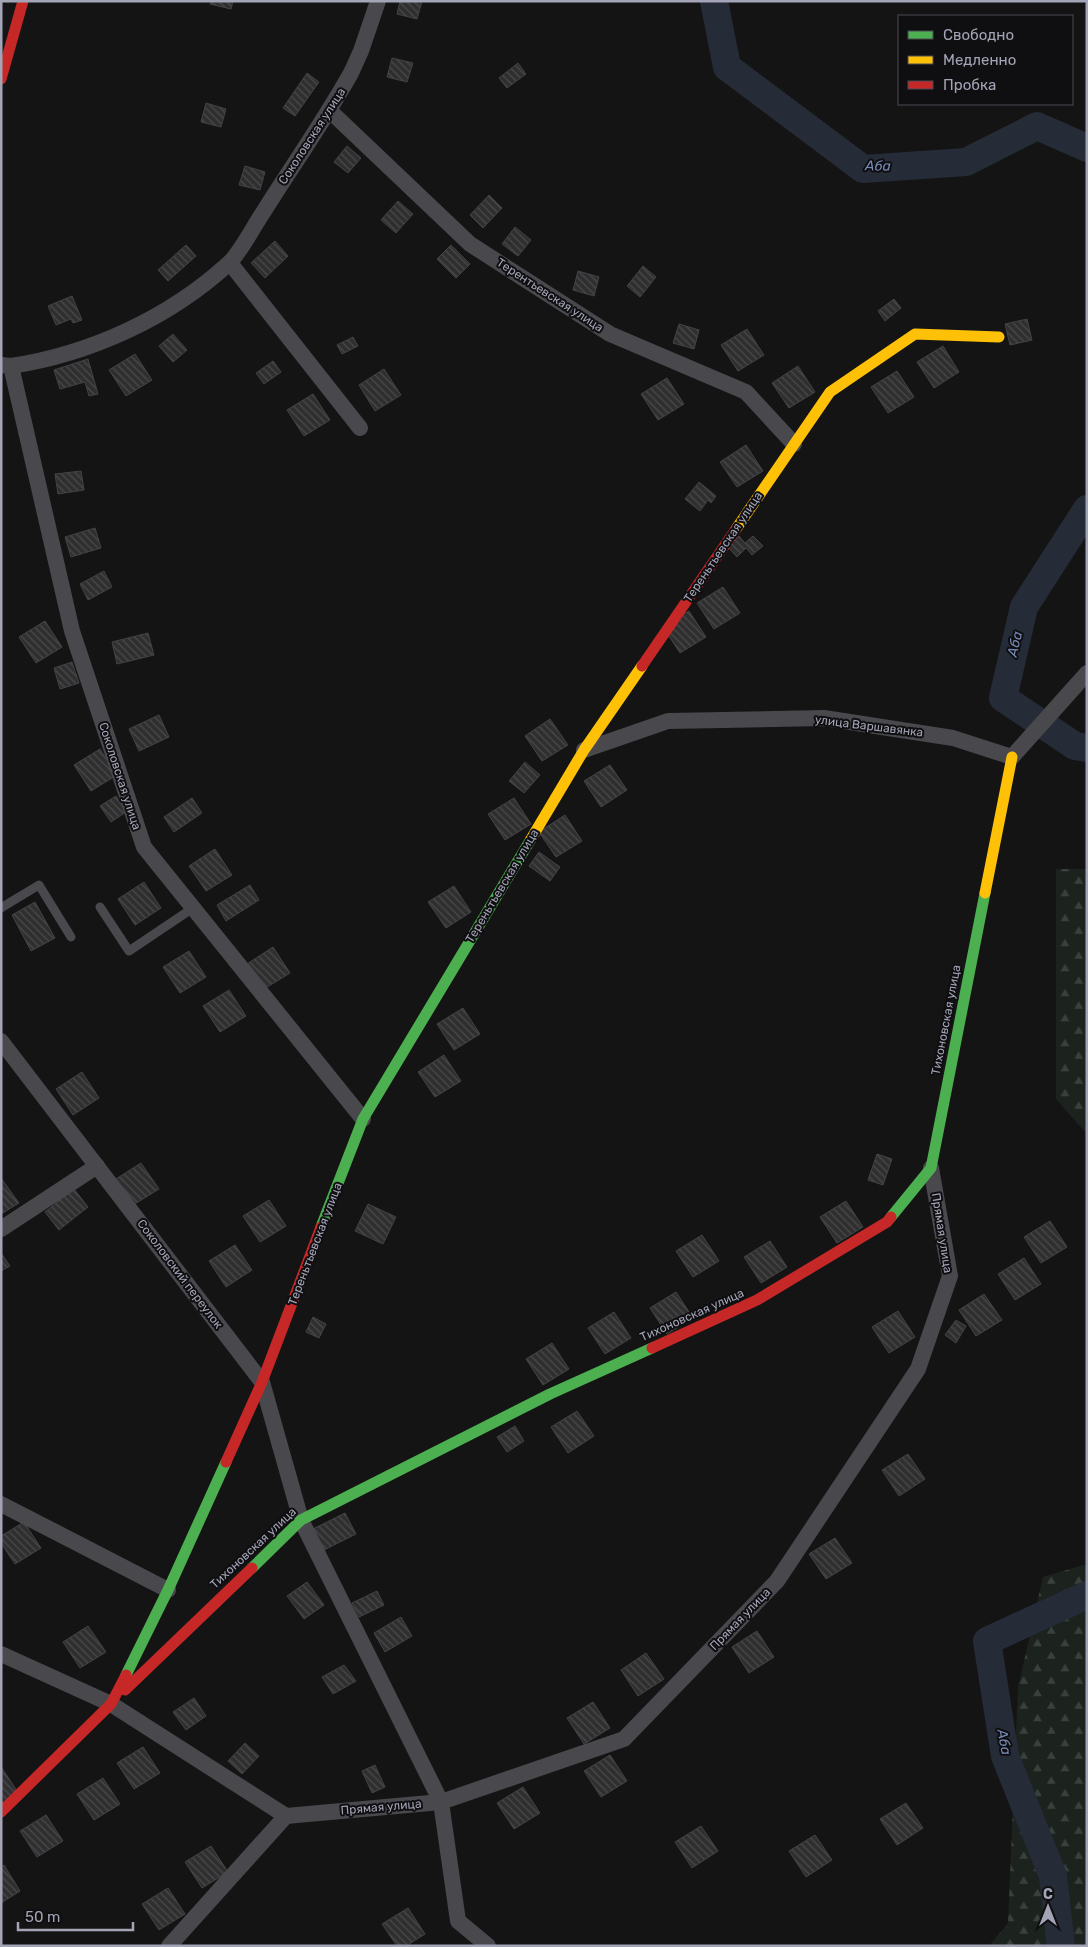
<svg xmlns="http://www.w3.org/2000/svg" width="1088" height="1947" font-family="Rubik,sans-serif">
	<defs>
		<pattern id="forest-firs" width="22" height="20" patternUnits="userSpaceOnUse" patternTransform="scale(1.25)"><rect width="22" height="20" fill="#1c231e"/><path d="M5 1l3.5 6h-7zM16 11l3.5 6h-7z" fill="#3a403c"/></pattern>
		<pattern id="building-back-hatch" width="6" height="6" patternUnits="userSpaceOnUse" patternTransform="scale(1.25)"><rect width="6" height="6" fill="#2f2f30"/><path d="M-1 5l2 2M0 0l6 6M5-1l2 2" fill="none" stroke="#4a4a4c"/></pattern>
	</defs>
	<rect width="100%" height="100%" fill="#141414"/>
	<g fill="url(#forest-firs)">
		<polygon points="1056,869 1087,869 1087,1134 1056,1099"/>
		<polygon points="1087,1564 1087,1946 989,1946 1008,1923 1018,1688 1043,1577"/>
	</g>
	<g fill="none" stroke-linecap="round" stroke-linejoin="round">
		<g stroke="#262c37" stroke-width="28">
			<polyline points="714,1 727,67 863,169 966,162 1037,126 1087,148"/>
			<polyline points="1087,509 1024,607 1003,698 1075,746 1087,748"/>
			<polyline points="1061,1946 1053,1876 1005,1756 987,1641 1087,1595"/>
		</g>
	</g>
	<g fill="url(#building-back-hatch)" stroke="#434348">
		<polygon points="211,1 233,1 231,9 210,4"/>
		<polygon points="400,1 422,1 417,19 397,14"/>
		<polygon points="392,58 413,63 407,82 387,77"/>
		<polygon points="518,63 526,74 507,88 499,78"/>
		<polygon points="307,73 319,82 295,116 283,108"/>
		<polygon points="206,103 226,109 221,127 201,122"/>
		<polygon points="347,146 361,158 348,173 334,162"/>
		<polygon points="245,166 265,172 260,190 239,185"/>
		<polygon points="489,195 502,208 483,228 470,215"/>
		<polygon points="398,201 413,214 396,233 381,220"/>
		<polygon points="515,227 531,240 518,256 502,244"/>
		<polygon points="275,241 288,256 265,278 251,263"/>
		<polygon points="186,245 196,256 168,281 158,270"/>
		<polygon points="451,245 470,264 456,278 437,259"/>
		<polygon points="643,266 656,277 640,297 627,286"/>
		<polygon points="578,271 599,277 594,296 573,290"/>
		<polygon points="72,296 82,320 73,323 71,319 56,325 48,306"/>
		<polygon points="894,299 901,308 885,321 878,311"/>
		<polygon points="1027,319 1032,340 1010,345 1005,324"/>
		<polygon points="679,324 699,330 694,349 673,343"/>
		<polygon points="747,329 764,355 738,371 721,345"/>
		<polygon points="173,334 187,350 173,362 159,346"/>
		<polygon points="353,337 358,346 342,354 337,345"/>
		<polygon points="943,346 959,372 934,388 917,362"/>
		<polygon points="135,354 152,380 126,396 109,370"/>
		<polygon points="88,359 98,394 89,396 85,382 60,389 54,370"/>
		<polygon points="273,361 281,372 264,384 256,373"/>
		<polygon points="798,366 815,392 789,408 772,383"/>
		<polygon points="384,369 401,395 375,411 359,385"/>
		<polygon points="897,371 914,397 888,413 871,387"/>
		<polygon points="667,378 684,404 658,420 641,394"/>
		<polygon points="313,394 330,420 304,436 287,410"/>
		<polygon points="746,445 763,471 737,487 720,462"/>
		<polygon points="81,471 84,490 58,494 55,474"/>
		<polygon points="699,482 716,496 711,503 708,500 700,511 685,499"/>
		<polygon points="95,528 101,548 71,557 65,537"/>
		<polygon points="739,536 745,543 753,536 763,546 752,555 746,548 737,557 728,547"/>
		<polygon points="104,571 112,587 88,600 80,584"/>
		<polygon points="723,587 740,613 714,629 697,603"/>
		<polygon points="689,611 706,637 680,653 663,627"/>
		<polygon points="45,621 62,647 36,663 19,637"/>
		<polygon points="148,633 154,655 117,664 112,642"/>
		<polygon points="72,662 79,683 60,689 54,668"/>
		<polygon points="159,715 169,737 139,751 129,729"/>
		<polygon points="550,719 568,745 542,761 525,736"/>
		<polygon points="100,749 117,775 91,791 74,765"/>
		<polygon points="525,762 540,775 524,793 509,781"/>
		<polygon points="610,765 627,790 601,807 584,781"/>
		<polygon points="116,796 126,812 111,822 100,806"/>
		<polygon points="192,798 202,813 174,832 164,817"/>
		<polygon points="514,798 531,824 505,840 488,814"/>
		<polygon points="565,815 582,841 556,857 539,832"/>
		<polygon points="215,849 232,875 206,891 189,866"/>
		<polygon points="539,852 560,867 550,881 529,866"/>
		<polygon points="144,882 161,908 135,925 118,899"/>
		<polygon points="250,885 259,900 226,921 217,905"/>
		<polygon points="454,886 471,912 446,928 428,902"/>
		<polygon points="35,902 55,938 31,951 12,915"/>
		<polygon points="273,947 290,973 264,989 247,964"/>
		<polygon points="189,951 206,977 180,993 163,967"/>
		<polygon points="229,990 246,1016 220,1032 203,1006"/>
		<polygon points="463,1008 480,1034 454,1050 437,1024"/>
		<polygon points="444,1055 461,1081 435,1097 418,1072"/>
		<polygon points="82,1072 99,1098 73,1115 56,1089"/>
		<polygon points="877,1154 892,1159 883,1185 868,1180"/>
		<polygon points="141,1163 159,1189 133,1205 116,1179"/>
		<polygon points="1,1178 19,1203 1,1214"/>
		<polygon points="74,1189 88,1207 59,1230 45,1212"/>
		<polygon points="269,1200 286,1226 260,1242 243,1216"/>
		<polygon points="846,1201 863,1227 837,1243 820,1217"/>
		<polygon points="368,1204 396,1217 383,1244 355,1231"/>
		<polygon points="1050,1221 1067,1247 1041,1263 1024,1237"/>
		<polygon points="702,1235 719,1261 693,1277 676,1251"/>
		<polygon points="770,1241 787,1267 761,1283 744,1257"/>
		<polygon points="235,1245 252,1270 226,1287 209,1261"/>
		<polygon points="1,1253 10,1266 1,1271"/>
		<polygon points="1024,1258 1041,1284 1015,1300 998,1274"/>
		<polygon points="676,1292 693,1318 667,1334 650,1308"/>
		<polygon points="984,1294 1002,1320 976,1336 959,1310"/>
		<polygon points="898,1311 915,1337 889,1353 872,1327"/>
		<polygon points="614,1312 631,1338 605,1354 588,1328"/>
		<polygon points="313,1317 326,1324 319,1338 306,1332"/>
		<polygon points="956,1320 966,1326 956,1343 945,1335"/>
		<polygon points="552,1343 569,1369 543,1385 526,1359"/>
		<polygon points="577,1411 594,1436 568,1453 551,1427"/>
		<polygon points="515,1426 524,1441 507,1452 497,1437"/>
		<polygon points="908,1454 925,1479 899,1496 882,1470"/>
		<polygon points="345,1513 356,1534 320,1552 309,1531"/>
		<polygon points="24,1522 41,1548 15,1564 1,1543 1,1536"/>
		<polygon points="835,1538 852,1563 826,1579 809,1554"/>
		<polygon points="307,1582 324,1605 304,1619 287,1596"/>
		<polygon points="377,1591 384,1605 359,1617 352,1603"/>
		<polygon points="401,1617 412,1636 385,1652 374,1633"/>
		<polygon points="88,1626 106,1652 80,1668 63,1642"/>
		<polygon points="757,1631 774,1657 749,1673 732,1647"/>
		<polygon points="646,1653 664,1679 638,1696 621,1670"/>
		<polygon points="344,1665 356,1681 333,1694 322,1677"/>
		<polygon points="194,1698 206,1716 186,1730 173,1712"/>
		<polygon points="593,1702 610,1728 584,1744 567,1718"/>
		<polygon points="245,1743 259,1756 242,1774 228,1761"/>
		<polygon points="143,1747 160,1773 134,1789 117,1763"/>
		<polygon points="610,1755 627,1781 601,1797 584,1771"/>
		<polygon points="375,1765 385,1787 372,1793 362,1771"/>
		<polygon points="2,1768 19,1794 1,1805 1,1769"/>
		<polygon points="103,1778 120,1804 94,1820 77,1794"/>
		<polygon points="523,1787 540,1813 514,1829 497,1803"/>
		<polygon points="906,1803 923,1828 897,1845 880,1819"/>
		<polygon points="46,1815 63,1841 37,1857 20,1831"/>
		<polygon points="701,1826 718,1851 692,1868 675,1842"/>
		<polygon points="815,1835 832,1860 806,1877 789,1851"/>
		<polygon points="211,1846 228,1872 202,1888 185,1862"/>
		<polygon points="4,1865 20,1891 1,1903 1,1867"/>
		<polygon points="168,1888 185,1914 159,1930 142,1904"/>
		<polygon points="408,1908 425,1934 406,1946 397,1946 382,1924"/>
	</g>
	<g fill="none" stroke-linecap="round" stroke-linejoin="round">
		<g stroke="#48484d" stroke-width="9">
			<polyline points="100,907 129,951 193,908"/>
			<polyline points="1,908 39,885 71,937"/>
		</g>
		<g stroke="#48484d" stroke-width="16">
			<polyline points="329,110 470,244 610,334 746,392 794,444"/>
			<polyline points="230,263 360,428"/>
			<polyline points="1,365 11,366 72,631 144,847 363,1119"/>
			<path d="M 11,366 C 90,354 169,318 228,264 C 239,255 255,224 264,211 C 293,165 324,121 351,73 L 361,51 L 378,1"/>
			<polyline points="584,750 668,721 824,718 953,738 1012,757 1087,673"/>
			<polyline points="1,1041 262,1382 301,1520 441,1802 458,1921 488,1946"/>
			<polyline points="1,1229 97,1166"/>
			<polyline points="1,1504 168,1590"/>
			<polyline points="1,1654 111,1704 286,1816 441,1802 624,1739 777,1581 918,1369 950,1276 931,1168"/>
			<polyline points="169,1946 286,1816"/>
		</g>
		<g stroke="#4caf50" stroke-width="11">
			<polyline points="891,1217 931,1168 985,893"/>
			<polyline points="321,1227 363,1119 531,839"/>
			<polyline points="252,1568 301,1520 550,1394 652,1348"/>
			<polyline points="126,1675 168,1590 226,1462"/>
		</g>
		<g stroke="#ffc107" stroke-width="11">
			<polyline points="736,529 830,392 915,334 999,337"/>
			<polyline points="531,839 584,750 642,666"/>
			<polyline points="985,893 1012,757"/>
		</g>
		<g stroke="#c62828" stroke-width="11">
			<polyline points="1,79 23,1"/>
			<polyline points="642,666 736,529"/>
			<polyline points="652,1348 757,1300 887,1222 891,1217"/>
			<polyline points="226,1462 262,1382 321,1227"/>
			<polyline points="125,1690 252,1568"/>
			<polyline points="1,1812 111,1704 126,1675"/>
		</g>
	</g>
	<g text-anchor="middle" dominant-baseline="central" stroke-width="4" stroke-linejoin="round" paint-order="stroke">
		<g font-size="12" fill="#a3a5b7" stroke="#0f0e10">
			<text transform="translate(312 136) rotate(-57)">Соколовская улица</text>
			<text transform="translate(550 295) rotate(33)">Терентьевская улица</text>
			<text transform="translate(723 547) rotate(-56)">Тереньтьевская улица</text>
			<text transform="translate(869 726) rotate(7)">улица Варшавянка</text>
			<text transform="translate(120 776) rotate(72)">Соколовская улица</text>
			<text transform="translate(502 886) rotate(-59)">Тереньтьевская улица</text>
			<text transform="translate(946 1020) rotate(-79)">Тихоновская улица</text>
			<text transform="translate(942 1233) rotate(81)">Прямая улица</text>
			<text transform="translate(315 1244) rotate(-69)">Тереньтьевская улица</text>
			<text transform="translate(180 1274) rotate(53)">Соколовский переулок</text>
			<text transform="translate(692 1315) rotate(-24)">Тихоновская улица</text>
			<text transform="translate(253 1548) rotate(-43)">Тихоновская улица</text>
			<text transform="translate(740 1619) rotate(-46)">Прямая улица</text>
			<text transform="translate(381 1807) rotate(-5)">Прямая улица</text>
		</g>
		<g font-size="14" font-style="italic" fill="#768ab6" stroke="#0f0e10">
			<text transform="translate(878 166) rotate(1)">Аба</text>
			<text transform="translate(1015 644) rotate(-77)">Аба</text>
			<text transform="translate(1004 1742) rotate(79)">Аба</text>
		</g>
	</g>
	<rect width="1088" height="1947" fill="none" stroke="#a3a5b7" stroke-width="5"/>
	<rect x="898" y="15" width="175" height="90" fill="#0f0e10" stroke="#4a4a53"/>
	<rect x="908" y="31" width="25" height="8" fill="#4caf50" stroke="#4a4a53"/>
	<text x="943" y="40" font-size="15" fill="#a3a5b7">Свободно</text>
	<rect x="908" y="56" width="25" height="8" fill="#ffc107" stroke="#4a4a53"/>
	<text x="943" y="65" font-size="15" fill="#a3a5b7">Медленно</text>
	<rect x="908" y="81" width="25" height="8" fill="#c62828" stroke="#4a4a53"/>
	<text x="943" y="90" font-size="15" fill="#a3a5b7">Пробка</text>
	<g transform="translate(1048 1907)" stroke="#0f0e10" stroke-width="4" paint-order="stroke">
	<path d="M0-4L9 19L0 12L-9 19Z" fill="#a3a5b7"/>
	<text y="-8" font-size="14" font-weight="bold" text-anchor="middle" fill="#a3a5b7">С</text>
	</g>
	<path d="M18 1922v8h115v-8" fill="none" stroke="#a3a5b7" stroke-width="2.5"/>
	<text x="25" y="1922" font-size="15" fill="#a3a5b7" stroke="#0f0e10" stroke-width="4" paint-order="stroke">50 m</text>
</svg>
